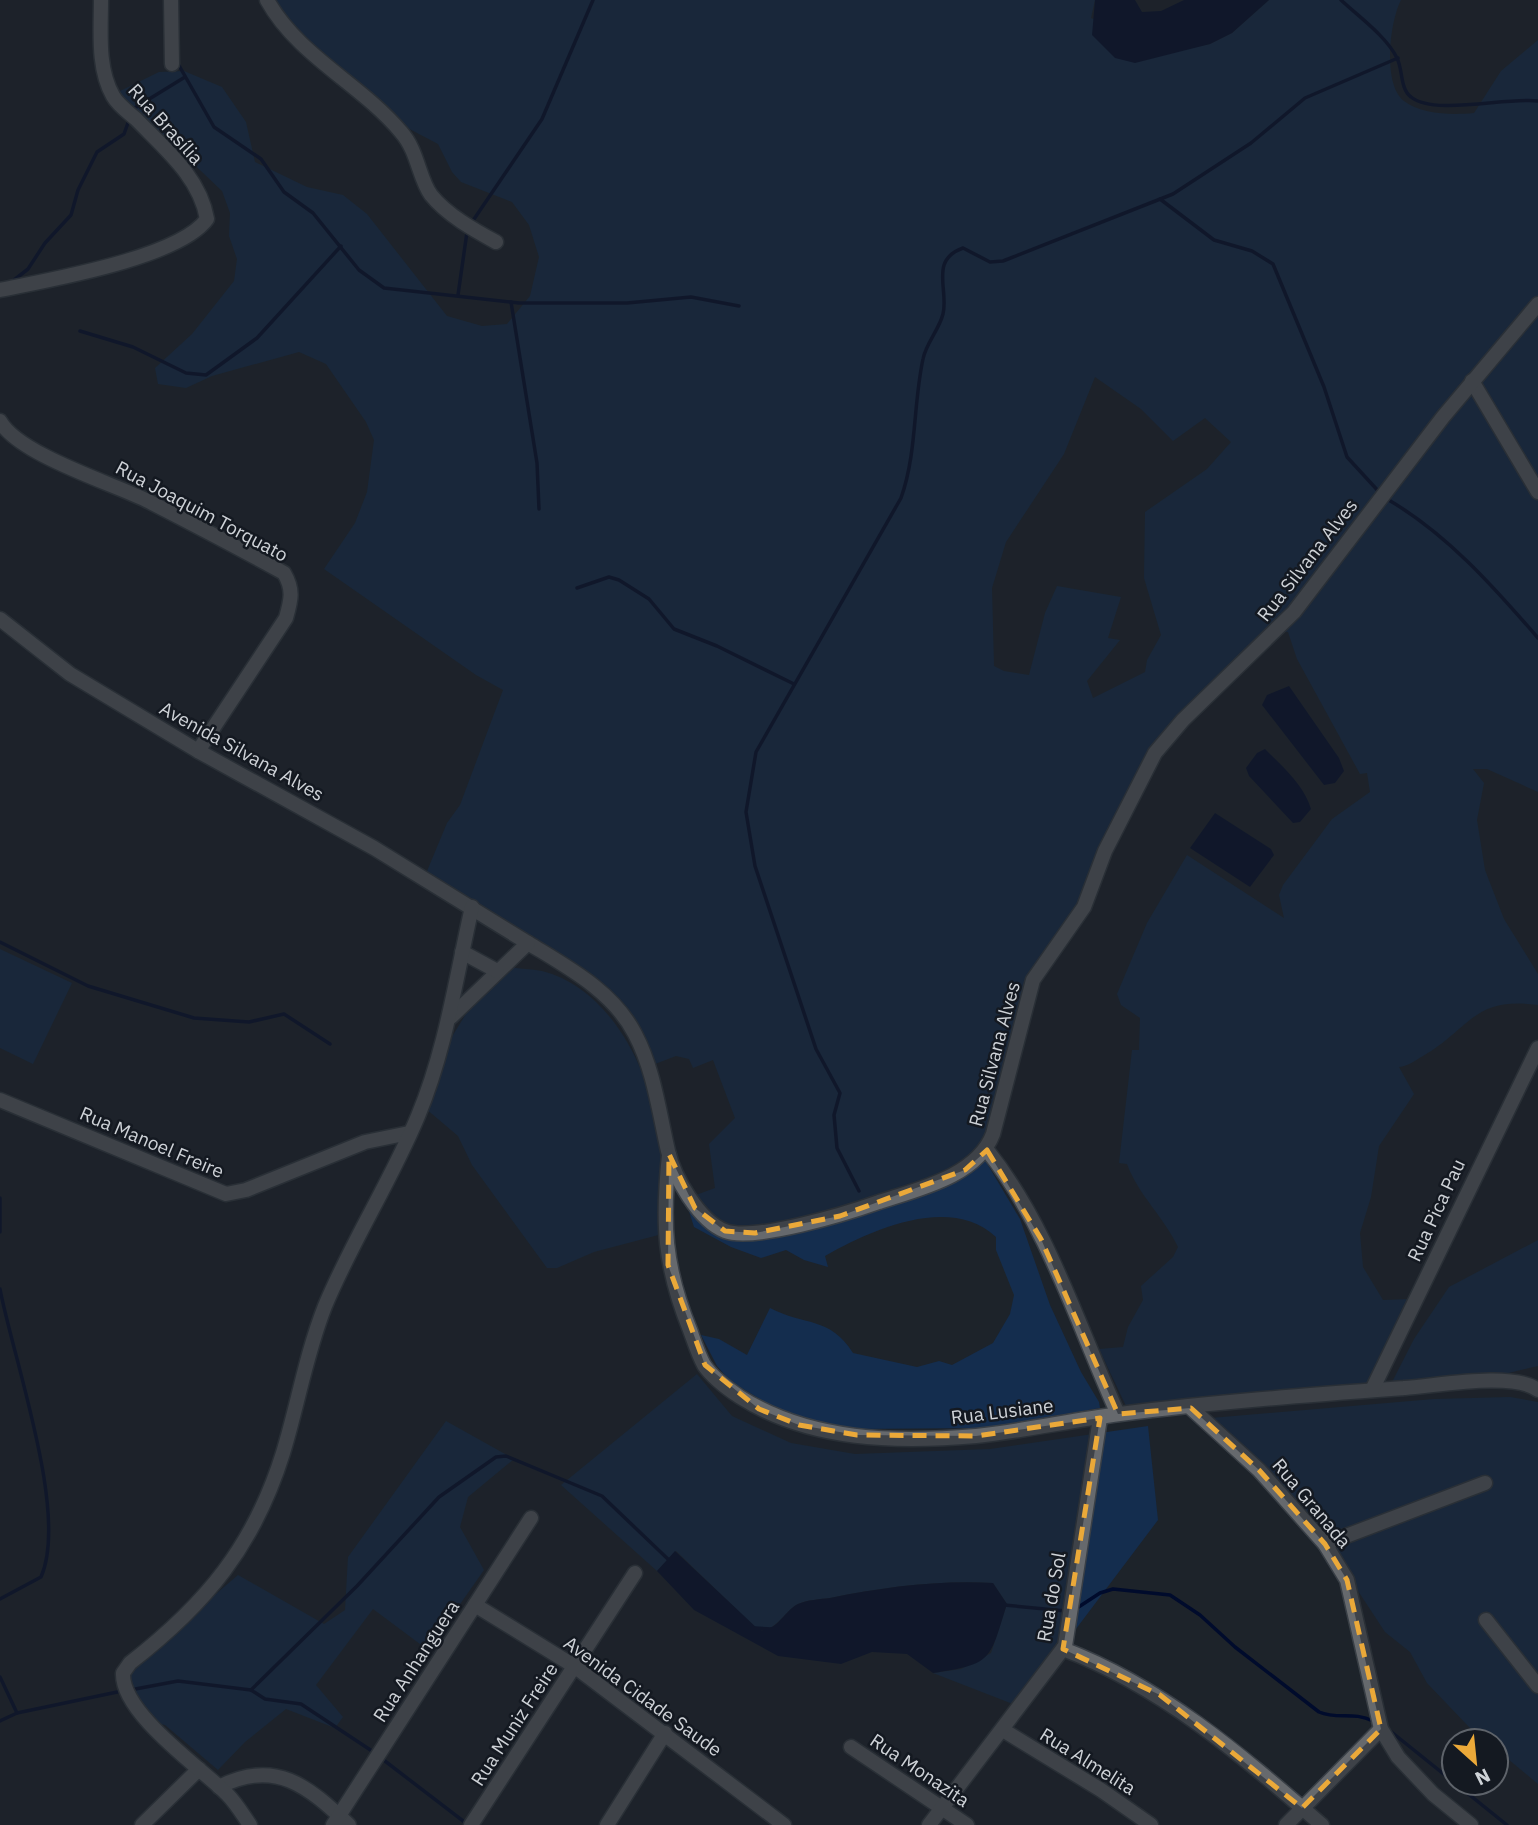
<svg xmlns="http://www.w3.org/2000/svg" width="1538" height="1825" font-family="'IBM Plex Sans',sans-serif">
	<rect width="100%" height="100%" fill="#1d232a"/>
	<g fill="#142d4e" fill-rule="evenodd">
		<path d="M 265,0 L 1095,0 L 1091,18 L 1173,52 L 1210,44 L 1232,33 L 1269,0 L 1401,0 C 1390,21 1382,84 1404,101 C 1422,115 1453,115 1474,113 L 1501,71 L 1538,40 L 1538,792 L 1487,769 L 1473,769 L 1484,783 L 1477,820 L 1485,870 L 1504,919 L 1538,974 L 1538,1005 C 1473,996 1470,1029 1423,1056 C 1416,1060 1408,1066 1399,1067 L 1414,1094 L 1379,1146 L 1371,1197 L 1360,1233 L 1363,1267 L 1383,1300 L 1411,1299 L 1364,1388 L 1200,1403 L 1185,1414 L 1174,1405 L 1142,1413 L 1126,1406 L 1099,1349 L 1123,1347 L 1128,1327 L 1143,1300 L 1141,1286 L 1173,1257 L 1178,1247 C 1164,1217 1139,1196 1127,1164 L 1119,1163 L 1132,1050 L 1139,1050 L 1140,1018 L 1121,1005 L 1117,994 L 1147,923 L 1187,855 L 1284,918 L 1279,895 L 1283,885 L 1332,819 L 1370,792 L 1367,773 L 1360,774 L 1297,659 L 1288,632 L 1281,631 L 1181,718 L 1140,780 L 1055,946 L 1028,986 L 997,1136 L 985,1160 L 1020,1219 L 1050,1305 L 1081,1372 L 1099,1402 L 1100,1408 L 985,1428 L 853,1429 L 788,1416 L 730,1381 L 717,1366 L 701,1335 L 719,1339 L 747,1355 L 770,1308 C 804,1326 830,1316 853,1353 L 917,1367 L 939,1361 L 952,1365 L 993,1343 L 1010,1314 L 1014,1295 L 996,1250 L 996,1237 C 950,1194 871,1230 825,1256 L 828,1267 L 804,1260 L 786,1250 L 761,1258 L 731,1247 L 694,1227 L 685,1199 L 715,1188 L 709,1144 L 735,1118 L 713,1060 L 693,1068 L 689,1059 L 676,1056 L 655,1064 L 637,1028 L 613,996 L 425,876 L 447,823 L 460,805 L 503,690 L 476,675 L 324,569 L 355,523 L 367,492 L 374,440 L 366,422 L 326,364 L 299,352 L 212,376 L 186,388 L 158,384 L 155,368 L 192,334 L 234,281 L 237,259 L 229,236 L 230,213 L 222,191 L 118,92 L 159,72 L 184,71 L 222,87 L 246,122 L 255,162 L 307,187 L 343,195 L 367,214 L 447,316 L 482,326 L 507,324 L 530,296 L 539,257 L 529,225 L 512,202 L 461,182 L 452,172 L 438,144 L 400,124 ZM 1095,377 L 1141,409 L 1173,441 L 1205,418 L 1231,442 L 1207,469 L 1145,512 L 1144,578 L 1161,635 L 1147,660 L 1145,672 L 1093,698 L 1087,681 L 1120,640 L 1108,638 L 1121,597 L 1057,586 L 1045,613 L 1029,675 L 1004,671 L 994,666 L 992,588 L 1006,542 L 1064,454 Z"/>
		<polygon points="0,949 72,983 33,1064 0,1048"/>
		<path d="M 510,967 C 520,969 531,969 542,971 C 613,989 653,1076 660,1142 C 663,1172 663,1203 666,1233 L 594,1252 L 557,1268 L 547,1268 L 472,1165 L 458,1136 L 425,1108 L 453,1035 L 488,978 Z"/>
		<polygon points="1538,1240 1538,1366 1500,1375 1389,1388 1414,1339 1449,1287"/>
		<path d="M 697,1374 L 732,1416 L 791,1443 L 855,1454 L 990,1449 L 1148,1426 L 1158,1520 L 1018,1706 L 933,1673 L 961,1669 L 991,1653 L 1007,1604 L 993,1583 C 938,1580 885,1587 830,1598 C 821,1599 806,1600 798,1604 C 784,1611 777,1632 758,1630 L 676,1551 L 657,1571 L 561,1485 Z"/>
		<polygon points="1510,1397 1538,1402 1538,1784 1496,1749 1496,1741 1486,1741 1469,1727 1427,1683 1410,1652 1385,1632 1320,1533 1211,1418 1434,1399"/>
		<polygon points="446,1421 514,1459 468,1497 460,1527 484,1570 428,1650 373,1609 316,1685 343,1717 335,1728 286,1709 245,1742 218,1770 165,1725 155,1723 132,1691 126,1671 238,1575 324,1624 345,1610 348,1557"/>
	</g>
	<g fill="#000b2c">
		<polygon points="1095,0 1135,0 1142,12 1161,11 1184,0 1269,0 1232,33 1210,44 1135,63 1115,58 1092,35"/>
		<polygon points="1289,686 1339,758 1344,771 1335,783 1324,785 1262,705 1267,695"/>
		<path d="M 1265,749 C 1283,767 1304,785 1311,809 L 1300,822 L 1293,823 L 1249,776 L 1246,768 L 1257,753 Z"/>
		<polygon points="1215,813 1271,849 1274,855 1250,887 1190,848"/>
		<path d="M 675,1551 L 759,1630 C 777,1632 784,1611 798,1604 C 807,1600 821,1599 830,1598 C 885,1587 938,1580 993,1583 L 1007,1604 C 989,1660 994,1664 933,1673 L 907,1654 L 872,1652 L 841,1664 L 778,1656 L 694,1610 L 657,1571 Z"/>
	</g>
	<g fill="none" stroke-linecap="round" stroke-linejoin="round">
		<g stroke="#000b2c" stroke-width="3.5">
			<path d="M 1341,0 C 1359,17 1386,36 1397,58 C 1403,70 1400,89 1411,97 C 1435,116 1506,97 1538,101"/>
			<polyline points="177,62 214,127 261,159 284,192 313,213 359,270 384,288 519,303 627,303 691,297 739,306"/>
			<polyline points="133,109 185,77"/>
			<polyline points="1160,199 1214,240 1252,251 1273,264 1324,387 1347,457 1381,494"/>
			<polyline points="470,225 542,119 593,0"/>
			<polyline points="14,280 28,269 45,243 71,215 78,190 97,152 124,134 129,120"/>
			<polyline points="458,295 467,232"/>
			<polyline points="511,302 537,463 539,509"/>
			<polyline points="80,331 133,347 186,373 206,375 257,338 341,246"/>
			<path d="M 1387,499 C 1446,533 1493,586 1538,638"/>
			<polyline points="577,588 609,577 619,580 649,599 674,629 717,646 794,684"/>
			<polyline points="0,942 88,986 194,1018 249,1022 284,1014 330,1044"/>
			<path d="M 859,1191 L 837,1148 L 834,1115 L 840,1093 L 816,1049 L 755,866 L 746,812 L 756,752 L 901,498 C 917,453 913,405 923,359 C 926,343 939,330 943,314 C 949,290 929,260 963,248 L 990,262 L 1003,261 L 1173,194 L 1251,143 L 1305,98 L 1398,58"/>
			<polyline points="0,1198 0,1232"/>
			<path d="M 0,1289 C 13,1358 69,1514 41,1577 L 0,1599"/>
			<polyline points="1004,1605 1066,1611"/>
			<path d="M 1074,1610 L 1100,1593 L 1113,1589 L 1170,1595 L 1200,1615 L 1235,1647 L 1319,1712 C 1338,1720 1353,1711 1373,1721"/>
			<polyline points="755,1628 771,1629"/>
			<polyline points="0,1677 17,1713"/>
			<polyline points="130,1690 178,1681 251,1690 265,1699 301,1704 375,1753"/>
			<polyline points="251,1690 357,1586 439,1497 496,1457 506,1456 602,1496 671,1562"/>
			<polyline points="0,1721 17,1713 122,1691"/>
			<polyline points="1389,1730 1507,1825"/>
			<polyline points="381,1758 467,1824"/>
		</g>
		<defs>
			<g id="minor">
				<polyline points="171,0 172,64"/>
				<path d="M 267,0 C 298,56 361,84 401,132 C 418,151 419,179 431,195 C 447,215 474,230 496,242"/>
				<path d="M 0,290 C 48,280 179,258 207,219 C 200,177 164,148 136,119 C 128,112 118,105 113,96 C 97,68 101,31 101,0"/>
				<polyline points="1472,381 1538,492"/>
				<polyline points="0,619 70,674 198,751"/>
				<path d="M 528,943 C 567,967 613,991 635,1034 C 654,1070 659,1112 668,1151 C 674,1177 699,1221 725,1231 C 754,1242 848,1213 879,1202 C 919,1189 977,1176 993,1134 L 1033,980 L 1084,907 L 1105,851 L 1155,753 L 1183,720 L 1294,612 L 1443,417 L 1538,304"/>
				<polyline points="0,1100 226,1194 246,1190 365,1142 409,1133"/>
				<path d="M 987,1150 C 1048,1226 1078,1326 1118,1414"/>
				<path d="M 669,1155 C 662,1223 664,1266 690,1330 C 694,1341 698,1354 704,1365 C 712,1377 728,1389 740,1397 C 809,1441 896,1443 976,1436 C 1024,1431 1072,1420 1120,1414 C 1214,1402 1310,1395 1405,1388 C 1436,1386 1513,1371 1538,1390"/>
				<polyline points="1372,1390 1538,1048"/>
				<polyline points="1191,1408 1259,1470 1325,1544 1347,1580 1381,1729 1398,1757 1433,1794 1471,1825"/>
				<polyline points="1325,1544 1485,1483"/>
				<polyline points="475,1605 574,1666 784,1825"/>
				<polyline points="1486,1620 1538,1686"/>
				<path d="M 1063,1649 C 1163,1687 1242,1756 1322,1825"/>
				<polyline points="1003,1730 1101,1790 1151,1825"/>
				<polyline points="851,1747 967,1825"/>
				<path d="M 219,1787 C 275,1758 308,1786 349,1825"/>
				<polyline points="142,1825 199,1769"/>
				<polyline points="333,1825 531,1518"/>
				<polyline points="471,1825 635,1573"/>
				<polyline points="607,1825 665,1733"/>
				<polyline points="929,1825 1065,1646 1100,1418"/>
				<polyline points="1286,1825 1381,1729"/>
			</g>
			<g id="tertiary">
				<path d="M 0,421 C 18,454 111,483 146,500 C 193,524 239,548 284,573 C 294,590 291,600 286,618 L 198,751 L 374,848 L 528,943 L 451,1017"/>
				<polyline points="462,952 497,971"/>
				<path d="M 250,1825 C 243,1815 236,1803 227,1794 C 201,1768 121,1713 123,1673 L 130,1663 C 206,1604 254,1546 283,1453 C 298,1404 306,1354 325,1306 C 352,1241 391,1181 418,1116 C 446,1049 456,977 472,907"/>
			</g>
		</defs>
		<use href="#minor" stroke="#393f46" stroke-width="17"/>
		<use href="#tertiary" stroke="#393f46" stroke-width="17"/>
		<use href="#minor" stroke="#66696d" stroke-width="14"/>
		<use href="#tertiary" stroke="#66696d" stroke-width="14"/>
	</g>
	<path d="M0 0H1538V1825H0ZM 987,1150 L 1041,1239 L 1118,1414 L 1191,1408 L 1259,1470 L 1325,1544 L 1347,1580 L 1381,1729 L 1302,1808 L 1160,1695 L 1063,1649 L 1100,1418 L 976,1436 L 857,1435 L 799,1425 L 759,1409 L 705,1365 L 668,1265 L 669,1154 L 695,1208 L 725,1231 L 755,1233 L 840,1216 L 965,1170 Z" fill="#1d232a" fill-opacity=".55" fill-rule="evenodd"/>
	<path fill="none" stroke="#eba939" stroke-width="5" stroke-dasharray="14 9" stroke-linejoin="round" d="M 987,1150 L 1041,1239 L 1118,1414 L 1191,1408 L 1259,1470 L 1325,1544 L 1347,1580 L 1381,1729 L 1302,1808 L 1160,1695 L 1063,1649 L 1100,1418 L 976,1436 L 857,1435 L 799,1425 L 759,1409 L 705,1365 L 668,1265 L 669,1154 L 695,1208 L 725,1231 L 755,1233 L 840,1216 L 965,1170 Z"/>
	<g text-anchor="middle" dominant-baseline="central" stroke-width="5" stroke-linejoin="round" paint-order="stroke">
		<g font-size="19" fill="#ced2d7" stroke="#141921">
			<text transform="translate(166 124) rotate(48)">Rua Brasília</text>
			<text transform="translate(202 511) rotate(28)">Rua Joaquim Torquato</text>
			<text transform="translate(1307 560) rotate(-52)">Rua Silvana Alves</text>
			<text transform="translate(242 751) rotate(29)">Avenida Silvana Alves</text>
			<text transform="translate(994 1054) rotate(-75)">Rua Silvana Alves</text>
			<text transform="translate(152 1142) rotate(23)">Rua Manoel Freire</text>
			<text transform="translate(1436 1210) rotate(-65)">Rua Pica Pau</text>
			<text transform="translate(1002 1411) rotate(-7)">Rua Lusiane</text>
			<text transform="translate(1312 1503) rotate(50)">Rua Granada</text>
			<text transform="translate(1051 1597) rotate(-80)">Rua do Sol</text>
			<text transform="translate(416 1661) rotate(-57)">Rua Anhanguera</text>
			<text transform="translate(643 1696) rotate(36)">Avenida Cidade Saude</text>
			<text transform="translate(514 1724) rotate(-57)">Rua Muniz Freire</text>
			<text transform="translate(1088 1761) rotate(32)">Rua Almelita</text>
			<text transform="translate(920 1770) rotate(34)">Rua Monazita</text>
		</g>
	</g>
	<g transform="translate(1475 1762) rotate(153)"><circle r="33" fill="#141921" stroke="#5e636a" stroke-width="2"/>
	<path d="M0-5L12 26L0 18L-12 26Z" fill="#eba939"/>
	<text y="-10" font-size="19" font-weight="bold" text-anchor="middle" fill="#ced2d7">N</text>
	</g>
</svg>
